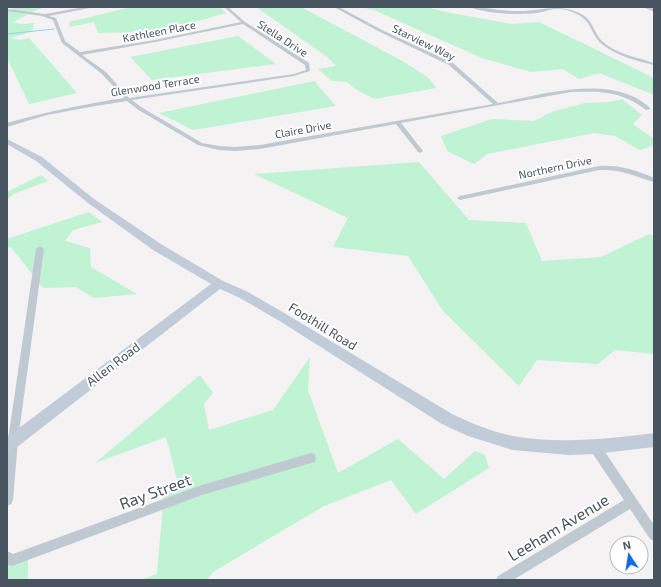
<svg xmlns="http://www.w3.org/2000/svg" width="661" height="587" font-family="'Exo 2',sans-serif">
	<rect width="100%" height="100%" fill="#f4f2f2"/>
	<g fill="#c0f2d4">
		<polygon points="16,7 45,7 34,11 13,22 21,24 34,23 33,29 25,34 10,38 20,40 29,38 77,93 29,104 7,58 7,11"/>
		<polygon points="131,7 220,7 226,13 191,23 140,32 98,33 94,22 70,27 69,22"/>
		<polygon points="256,7 301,7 406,63 430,79 436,88 374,99 357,90 347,82 332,81 318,69 336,66 326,56"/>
		<polygon points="362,7 426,7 441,11 511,24 539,22 654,78 654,95 599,73 579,79 563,69 531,72 482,58 376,11"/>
		<polygon points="238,36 276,64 152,80 130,57"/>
		<polygon points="314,81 336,106 193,130 159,113"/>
		<polygon points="622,99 642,115 633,124 654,139 654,145 640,150 615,136 594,133 487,154 474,164 447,151 441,136 492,119 534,121 554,111 585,103 609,102"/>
		<polygon points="419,162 469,220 526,223 542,261 601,257 649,234 654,236 654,354 615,350 598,364 537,360 519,386 443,311 408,256 333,247 348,218 254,174"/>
		<polygon points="41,175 48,181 13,194 7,200 7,192"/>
		<polygon points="89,212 102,222 73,230 65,241 90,248 91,267 137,294 94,298 76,287 43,288 11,247 7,248 7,239"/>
		<polygon points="310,357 308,390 338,473 398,439 444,479 475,451 485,455 489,468 416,514 391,480 324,506 213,572 207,580 140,580 157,574 164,493 179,487 166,437 95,463 200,375 213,393 204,404 209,430 273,410"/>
		<polygon points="7,554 28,560 28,580 7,580"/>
	</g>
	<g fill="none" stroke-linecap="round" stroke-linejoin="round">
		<polyline stroke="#8bd9f1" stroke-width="1" points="7,34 54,29"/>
		<g fill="#bfc9d1" fill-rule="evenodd">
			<path d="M 84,7 L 95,7 L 49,16 L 56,18 L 65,41 L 80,52 L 155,40 L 241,22 L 224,7 L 228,7 L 245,22 L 309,63 L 310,71 L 294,76 L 132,100 L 141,107 L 202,143 L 219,146 L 235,147 L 260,145 L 493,104 L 449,65 L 378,31 L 334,7 L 339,7 L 380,29 L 453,63 L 498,103 C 542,95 614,72 651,109 L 646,110 C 622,91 601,91 571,92 L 401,123 L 423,151 L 420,153 L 418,152 L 396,124 L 260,149 L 235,151 L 219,150 L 198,145 L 137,109 L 127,101 L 90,107 L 47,115 L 7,127 L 7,123 C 46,112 84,104 124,98 L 102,74 L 62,43 L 53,20 L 42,16 L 7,11 L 7,9 L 45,14 ZM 243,24 L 305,65 L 306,70 L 294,74 L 129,98 L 106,72 L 82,55 L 155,42 Z"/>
			<path d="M 470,7 C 485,7 500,11 516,11 C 540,12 558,2 581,14 C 593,20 593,31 601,40 C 615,54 636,57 654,63 L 654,65 C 637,61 617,56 603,45 C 595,39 593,31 588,23 C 582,15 570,10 561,9 C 554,8 544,12 537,13 C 520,15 485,14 470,7 Z"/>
			<path d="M 599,166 C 619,165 636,170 654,178 L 654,182 C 634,176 621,169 599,170 L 460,200 L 457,198 L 460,196 Z"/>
			<polygon points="40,246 44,249 18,440 13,500 11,504 7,506 8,440 36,249"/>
			<polygon points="595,442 599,443 654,525 654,541 650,539 630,509 513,580 496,580 498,576 624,500 591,451 590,447 591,443"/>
			<polygon points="311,453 315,454 316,458 315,462 311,463 202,495 12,566 7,564 7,551 13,554 202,485"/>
		</g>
		<g fill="#c2ccd9" fill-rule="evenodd">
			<polygon points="644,7 654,8 654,12 645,8"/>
			<path d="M 7,139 L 42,157 L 94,199 L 161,244 L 223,281 L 246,291 L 286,314 L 452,414 C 471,423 492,432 513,436 C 560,444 607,439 654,433 L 654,447 L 595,454 L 569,455 L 512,450 L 468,436 L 442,424 L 278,320 L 238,297 L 220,289 L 12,451 L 7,453 L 7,437 L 211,284 L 153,250 L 88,203 L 36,161 L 7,144 Z"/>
		</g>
	</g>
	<g text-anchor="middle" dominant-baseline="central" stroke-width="4" stroke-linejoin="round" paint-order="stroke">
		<g font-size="11" fill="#485460" stroke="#fff">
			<text transform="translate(159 31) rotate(-11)">Kathleen Place</text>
			<text transform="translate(283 38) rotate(33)">Stella Drive</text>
			<text transform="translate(424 42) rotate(26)">Starview Way</text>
			<text transform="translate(155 85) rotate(-9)">Glenwood Terrace</text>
			<text transform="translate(303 129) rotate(-10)">Claire Drive</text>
			<text transform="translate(555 167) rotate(-12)">Northern Drive</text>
		</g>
		<g font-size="13" fill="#485460" stroke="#fff">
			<text transform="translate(323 326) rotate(32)">Foothill Road</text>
			<text transform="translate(113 364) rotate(-37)">Allen Road</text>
		</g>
		<g font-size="16" fill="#485460" stroke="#fff">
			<text transform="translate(155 491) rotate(-20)">Ray Street</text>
			<text transform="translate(558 527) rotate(-31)">Leeham Avenue</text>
		</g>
	</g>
	<rect width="661" height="587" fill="none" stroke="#485460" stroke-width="16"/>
	<g transform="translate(629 555) rotate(348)"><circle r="19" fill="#ffffff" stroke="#b6bbbf"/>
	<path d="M0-3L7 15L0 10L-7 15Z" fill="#116dee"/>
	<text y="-6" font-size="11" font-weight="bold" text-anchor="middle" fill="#485460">N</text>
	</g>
</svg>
